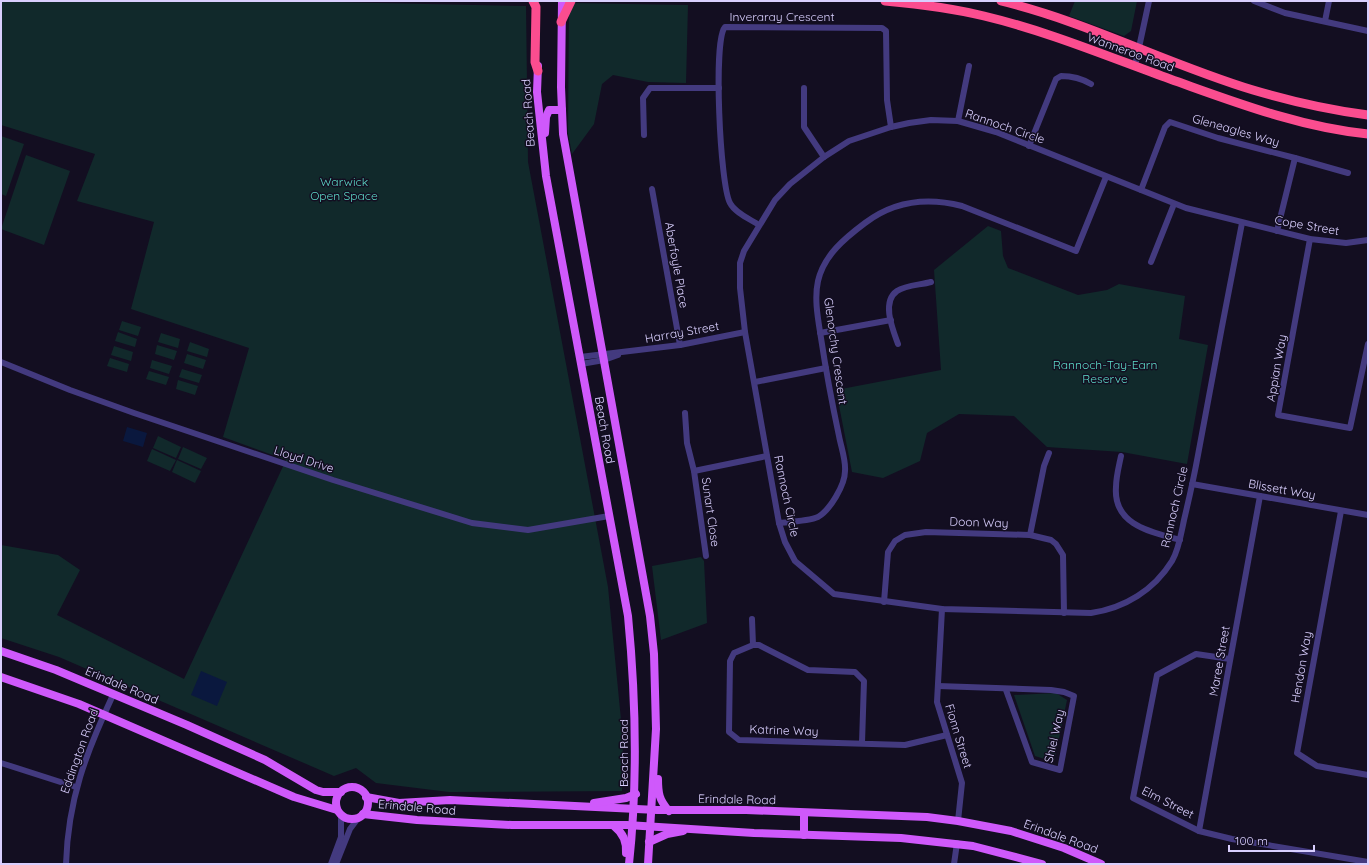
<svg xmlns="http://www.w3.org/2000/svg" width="1369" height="865" font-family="Quicksand,sans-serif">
	<rect width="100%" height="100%" fill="#130e21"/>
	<g fill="#11292b">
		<polygon points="1,1 283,1 526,6 528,162 608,587 623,740 622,791 449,792 376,783 356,768 334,776 59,657 1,638 1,545 58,555 80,570 57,615 184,679 286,460 223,437 249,348 131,309 154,222 77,201 95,154 1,125"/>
		<polygon points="1075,1 1137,1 1131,31 1124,36 1069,16"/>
		<polygon points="569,3 688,5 686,83 648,82 613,75 602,84 594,124 572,154 568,133"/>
		<polygon points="1,136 24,144 6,196 1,194"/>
		<polygon points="26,155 70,171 44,245 1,229"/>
		<polygon points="988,226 1001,231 1003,256 1008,268 1078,295 1107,290 1119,284 1185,296 1179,339 1208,345 1187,464 1122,452 1047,447 1014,416 959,414 927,433 920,461 883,478 852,472 836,390 941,370 934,270"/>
		<polygon points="122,321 141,327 138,336 119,330"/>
		<polygon points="118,332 137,339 135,347 115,341"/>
		<polygon points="161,333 180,339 178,348 158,342"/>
		<polygon points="190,342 209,349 207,357 187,351"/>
		<polygon points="157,345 177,351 174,360 155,354"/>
		<polygon points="114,346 133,352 131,361 111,355"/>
		<polygon points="187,354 206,360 203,369 184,363"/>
		<polygon points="110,358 129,364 127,372 107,366"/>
		<polygon points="152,360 172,366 169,374 150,368"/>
		<polygon points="182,369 202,375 199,383 179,377"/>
		<polygon points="149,371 169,377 166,385 146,379"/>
		<polygon points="178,380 198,386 195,395 176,389"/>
		<polygon points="158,436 181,447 176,458 153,448"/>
		<polygon points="183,447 207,458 201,469 178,459"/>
		<polygon points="152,449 176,460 170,471 147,461"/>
		<polygon points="177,460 201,471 195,483 172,472"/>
		<polygon points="701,557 704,561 707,623 661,640 652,566"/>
		<polygon points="1056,693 1067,700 1054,762 1035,756 1014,695"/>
	</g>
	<g fill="#0a183e">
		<polygon points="127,427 147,433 143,447 123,441"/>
		<polygon points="201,671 227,682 217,706 191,695"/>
	</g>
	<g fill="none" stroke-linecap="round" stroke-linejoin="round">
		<g stroke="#433a7f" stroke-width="6">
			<polyline points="1254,1 1285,13 1368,31"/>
			<polyline points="1325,21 1329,1"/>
			<polyline points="1135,66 1149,1"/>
			<polyline points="804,88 804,127 824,157"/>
			<polyline points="958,121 969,66"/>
			<polyline points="644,135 643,98 650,88 719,88"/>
			<path d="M 1029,146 L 1056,79 L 1061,76 C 1072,76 1081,78 1091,84"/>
			<polyline points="1295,158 1348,173"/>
			<polyline points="652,189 680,345"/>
			<polyline points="1141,190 1165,127 1170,122 1218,138 1295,158 1277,231"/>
			<path d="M 1242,223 C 1227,300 1212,378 1198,455 C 1194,477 1189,499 1184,520 C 1181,534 1179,549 1172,561 C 1154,590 1125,608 1091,613 L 942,609 L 834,594 L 795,561 L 785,542 L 779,523 L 745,332 L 740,288 L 740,263 L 744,251 L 775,200 L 790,184 L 824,157 L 849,141 L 891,127 L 909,123 L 931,120 L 958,121 L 996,132 L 1186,208 L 1310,239 L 1346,243 L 1368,240"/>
			<path d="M 759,225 C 750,219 735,213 730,203 C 720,185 713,40 725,27 L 882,28 L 886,31 L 887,100 L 891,127"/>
			<polyline points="1310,239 1278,415 1350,428 1368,344"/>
			<polyline points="1151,262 1174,204"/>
			<polyline points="820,333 891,320"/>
			<path d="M 898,344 C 893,330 881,302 897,291 C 906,285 920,285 931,282"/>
			<polyline points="580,357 680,345 745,332"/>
			<polyline points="1,362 70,390 134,413 333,480 472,523 528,530 609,516"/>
			<polyline points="581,364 604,360 618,355"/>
			<polyline points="755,382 826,368"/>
			<polyline points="685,413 687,443 694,471 706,556"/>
			<path d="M 1121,456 C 1119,466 1116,477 1116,487 C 1113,525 1151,532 1180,540"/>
			<polyline points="694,471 767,456"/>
			<polyline points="1192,484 1368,515"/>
			<polyline points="1341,511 1297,753 1317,766 1368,775"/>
			<path d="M 779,523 C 789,522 809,521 818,517 C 830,510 845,485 845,471 C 846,460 841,447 839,436 C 832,403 826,371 821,338 C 818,319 814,299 818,281 C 824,255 845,238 865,223 C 894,201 927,197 962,206 L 1076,251 L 1106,177"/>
			<polyline points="1030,535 1044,466 1049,453"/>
			<polyline points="884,602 888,552 895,541 905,535 926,532 1030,535 1051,540 1056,544 1063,555 1064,613"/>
			<polyline points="942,609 937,702 962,783 958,821"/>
			<polyline points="752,619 753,645"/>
			<polyline points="1230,659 1196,654 1157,675 1133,798 1199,831 1232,839 1368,862"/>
			<polyline points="938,686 1051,690 1064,692 1074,696 1060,770 1032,762 1006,690"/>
			<polyline points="862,743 864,681 855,672 808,670 759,645 753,645 734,653 730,661 729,732 739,740 905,745 947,735"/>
			<polyline points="1,763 76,787"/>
			<polyline points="1199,831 1260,496"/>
			<path d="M 66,864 C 68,799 86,753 113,695"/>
			<polyline points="331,864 341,837 341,814"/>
			<polyline points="336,864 350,829 359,817"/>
			<polyline points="954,864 957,843"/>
		</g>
		<g stroke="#cf59fb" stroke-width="8">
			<polyline points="562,1 561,87 563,134 650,616 654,654 656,729 648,864"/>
			<path d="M 538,66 L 537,92 L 546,176 L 628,616 C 636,699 638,781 629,864"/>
			<polyline points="545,133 546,117 549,110 562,110"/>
			<polyline points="1,651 56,670 187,725 265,760 316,790 323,792 341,792"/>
			<polyline points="1,677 79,704 294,797 337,810"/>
			<path d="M 658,779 C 658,793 659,800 669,811"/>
			<circle cx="352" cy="803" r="16"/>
			<polyline points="366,797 399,803 450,800 657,810 746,810 927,817 958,821 1011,831 1064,848 1101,864"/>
			<polyline points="594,803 626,798 636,794"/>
			<polyline points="363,814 417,820 512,825 627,825 754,833 901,838 973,846 1042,864"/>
			<path d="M 614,826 C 623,833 627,841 626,853"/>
			<polyline points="804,835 804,813"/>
			<polyline points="649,842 667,834 683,831"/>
		</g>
		<g stroke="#fb4d8f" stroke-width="9">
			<polyline points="533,1 536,7 535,62 538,71"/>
			<path d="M 885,1 C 918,4 952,8 984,16 C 1047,31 1109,57 1170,79 C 1235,102 1299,127 1368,134"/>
			<path d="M 1001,1 C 1088,22 1167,64 1253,90 C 1290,101 1329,110 1368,115"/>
			<polyline points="561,22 571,1"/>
		</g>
	</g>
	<g text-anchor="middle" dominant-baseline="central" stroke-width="3" stroke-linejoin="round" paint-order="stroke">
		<g font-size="12" fill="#d9cffe" stroke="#130e21">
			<text x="782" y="16">Inveraray Crescent</text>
			<text transform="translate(1131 52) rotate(20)">Wanneroo Road</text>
			<text transform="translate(528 113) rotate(-94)">Beach Road</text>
			<text transform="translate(1005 126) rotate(19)">Rannoch Circle</text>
			<text transform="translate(1236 130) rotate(16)">Gleneagles Way</text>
			<text transform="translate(1307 225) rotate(10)">Cope Street</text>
			<text transform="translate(677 265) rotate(80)">Aberfoyle Place</text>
			<text transform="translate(682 332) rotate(-10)">Harray Street</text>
			<text transform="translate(836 351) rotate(82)">Glenorchy Crescent</text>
			<text transform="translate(1276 368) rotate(-80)">Appian Way</text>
			<text transform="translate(605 430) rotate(80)">Beach Road</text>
			<text transform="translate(304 459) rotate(18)">Lloyd Drive</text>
			<text transform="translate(1282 489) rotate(10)">Blissett Way</text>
			<text transform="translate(787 496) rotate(78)">Rannoch Circle</text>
			<text transform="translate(1174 507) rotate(-77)">Rannoch Circle</text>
			<text transform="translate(711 512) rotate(82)">Sunart Close</text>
			<text transform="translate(979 522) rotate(2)">Doon Way</text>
			<text transform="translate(1219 661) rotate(-80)">Maree Street</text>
			<text transform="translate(1301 667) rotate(-80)">Hendon Way</text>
			<text transform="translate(122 685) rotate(23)">Erindale Road</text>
			<text transform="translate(784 730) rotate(2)">Katrine Way</text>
			<text transform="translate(959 736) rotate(73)">Fionn Street</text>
			<text transform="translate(1054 736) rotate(-77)">Shiel Way</text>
			<text transform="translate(79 751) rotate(-70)">Eddington Road</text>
			<text transform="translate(623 753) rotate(-90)">Beach Road</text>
			<text transform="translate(737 799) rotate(1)">Erindale Road</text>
			<text transform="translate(1168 802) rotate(27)">Elm Street</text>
			<text transform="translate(417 807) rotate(5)">Erindale Road</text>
			<text transform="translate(1061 836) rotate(20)">Erindale Road</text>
		</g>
		<g font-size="12" fill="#5ddcc9" stroke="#130e21">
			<text x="344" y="181">Warwick<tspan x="344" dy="14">Open Space</tspan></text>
			<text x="1105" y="364">Rannoch-Tay-Earn<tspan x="1105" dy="14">Reserve</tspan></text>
		</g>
	</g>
	<rect width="1369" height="865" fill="none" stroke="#d9cffe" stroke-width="4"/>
	<path d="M1229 845v6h85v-6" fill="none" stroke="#d9cffe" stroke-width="2"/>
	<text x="1235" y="845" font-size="12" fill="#d9cffe" stroke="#130e21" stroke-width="3" paint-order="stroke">100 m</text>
</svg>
